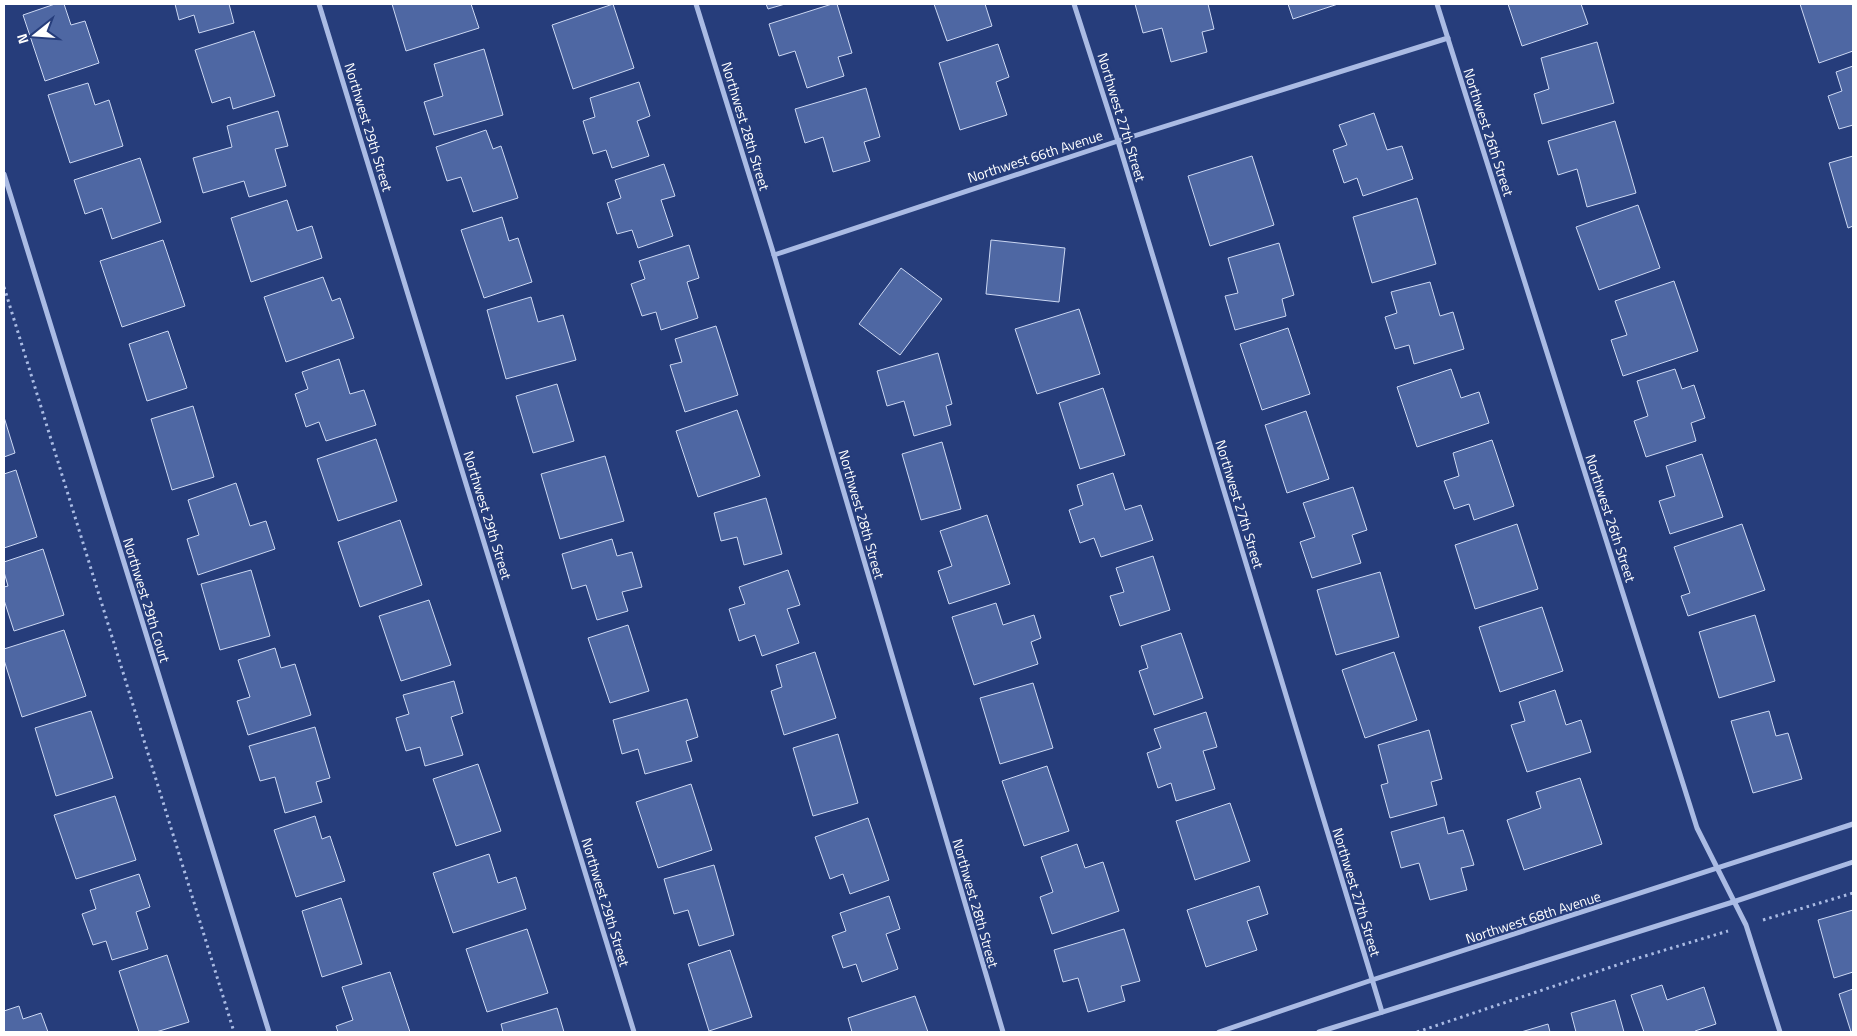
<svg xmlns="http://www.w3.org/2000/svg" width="1857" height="1036" font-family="'Titillium Web',sans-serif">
	<rect width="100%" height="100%" fill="#263d7b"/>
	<g fill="#4e67a3" stroke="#ccd8f3">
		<polygon points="55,4 64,4 71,25 85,21 99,63 45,81 23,15"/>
		<polygon points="175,4 229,4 234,23 199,33 194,15 179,20"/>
		<polygon points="392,4 471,4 479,28 406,51"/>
		<polygon points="613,4 634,68 573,89 552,25"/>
		<polygon points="766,4 785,4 768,9"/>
		<polygon points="832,4 837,4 852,53 838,57 844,76 807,88 795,51 779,56 769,24"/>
		<polygon points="934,4 985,4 992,26 947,41"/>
		<polygon points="1135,4 1208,4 1214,29 1202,32 1207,52 1171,62 1162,28 1143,33"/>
		<polygon points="1288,4 1338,4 1293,19"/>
		<polygon points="1508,4 1581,4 1588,24 1522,46"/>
		<polygon points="1800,4 1853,4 1853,51 1819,63"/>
		<polygon points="254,31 275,96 233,109 230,97 212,103 195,50"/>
		<polygon points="1597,42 1614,103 1542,124 1534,94 1549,89 1541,58"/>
		<polygon points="998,44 1009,77 996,82 1007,115 960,130 939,63"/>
		<polygon points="484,49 503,115 434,135 424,102 443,96 434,64"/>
		<polygon points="1853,66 1853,125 1839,129 1828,96 1842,91 1836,72"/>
		<polygon points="639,82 650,116 637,121 649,156 612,168 606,150 593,154 583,121 595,117 590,98"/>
		<polygon points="88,83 95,105 109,100 123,146 70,163 48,95"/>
		<polygon points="866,88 880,137 864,142 870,161 833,172 823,137 805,143 795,109"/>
		<polygon points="278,111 288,146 275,149 286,186 249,197 244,181 203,193 193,158 232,147 227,126"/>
		<polygon points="1374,113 1387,150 1402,146 1413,179 1363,196 1357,178 1344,183 1333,150 1347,145 1339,125"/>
		<polygon points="1615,121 1636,193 1587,207 1577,169 1558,175 1548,141"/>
		<polygon points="486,130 493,149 501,146 518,198 473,212 461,177 447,181 436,147"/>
		<polygon points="1252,156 1274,225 1210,246 1188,176"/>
		<polygon points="1853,156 1853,226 1848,228 1829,163"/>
		<polygon points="140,158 161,222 112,239 102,208 85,214 74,180"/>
		<polygon points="664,164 675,196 661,200 673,236 638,248 632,230 617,234 607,203 621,198 615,180"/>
		<polygon points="1417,198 1436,264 1372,283 1353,217"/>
		<polygon points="287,200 297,231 312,226 322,258 251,282 231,218"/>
		<polygon points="1638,205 1660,268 1599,290 1576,227"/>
		<polygon points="502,217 509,241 518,238 532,282 484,298 461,230"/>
		<polygon points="163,240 185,306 122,327 100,261"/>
		<polygon points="991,240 1065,248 1059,302 986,294"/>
		<polygon points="1279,243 1294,295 1282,299 1286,316 1235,330 1225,296 1238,293 1228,258"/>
		<polygon points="689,245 699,278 687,282 698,318 661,330 656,312 642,316 631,284 645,279 639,261"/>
		<polygon points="901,268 942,299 900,355 859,324"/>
		<polygon points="323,277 332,301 340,298 354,338 286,362 264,297"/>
		<polygon points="1674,281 1698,351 1623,376 1611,340 1627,335 1615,301"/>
		<polygon points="1430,282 1440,316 1453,312 1464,349 1414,364 1409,345 1395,349 1385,317 1397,313 1391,292"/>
		<polygon points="531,297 538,322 563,315 576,360 506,379 487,310"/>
		<polygon points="1079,309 1100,374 1037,394 1015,329"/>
		<polygon points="716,326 738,395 685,412 670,365 682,362 675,339"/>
		<polygon points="1288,328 1310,394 1262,410 1240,344"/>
		<polygon points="168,331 187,388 147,401 129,344"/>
		<polygon points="938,353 952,404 946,406 951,425 914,436 904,401 887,406 877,371"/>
		<polygon points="339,359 350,394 364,390 376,425 326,441 319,422 306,427 295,394 308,389 302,372"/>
		<polygon points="1451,369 1461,398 1479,392 1489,423 1417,447 1397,387"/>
		<polygon points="1675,369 1682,389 1694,385 1705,418 1691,423 1696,441 1646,457 1634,421 1648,416 1637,381"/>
		<polygon points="557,384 574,441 533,453 516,396"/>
		<polygon points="1103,388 1125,455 1080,469 1059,403"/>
		<polygon points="193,406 214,477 172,490 151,419"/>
		<polygon points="737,410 760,476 698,497 676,431"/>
		<polygon points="1306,411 1329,479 1287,493 1265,425"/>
		<polygon points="4,417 15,453 4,457"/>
		<polygon points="376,439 397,501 338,521 317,459"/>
		<polygon points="1492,440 1514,506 1474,520 1469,504 1454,509 1444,481 1459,476 1453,453"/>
		<polygon points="942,442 961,509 921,520 902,454"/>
		<polygon points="1702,454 1723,517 1670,534 1659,501 1675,496 1666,466"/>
		<polygon points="605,456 624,521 560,539 541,474"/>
		<polygon points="16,470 37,537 4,548 4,474"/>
		<polygon points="1113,473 1125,510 1141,505 1153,540 1101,557 1094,538 1080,543 1069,510 1083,505 1077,485"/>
		<polygon points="236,483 250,526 266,521 275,549 198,575 187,539 199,535 188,500"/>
		<polygon points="1353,487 1367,530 1352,535 1361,563 1312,578 1300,542 1315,537 1303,503"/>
		<polygon points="766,498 782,554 744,565 737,537 721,541 714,513"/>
		<polygon points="987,515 1010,584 949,604 938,571 952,566 940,531"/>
		<polygon points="400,520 422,585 360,607 338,542"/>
		<polygon points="1517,524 1538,589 1475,609 1455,545"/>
		<polygon points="1742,524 1765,590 1688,616 1681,596 1690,593 1674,547"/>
		<polygon points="612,539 617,556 632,552 642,587 622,592 628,611 597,620 586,585 572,589 562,554"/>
		<polygon points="43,549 64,615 14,631 4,600 4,587 8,586 4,572 4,562"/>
		<polygon points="1153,556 1170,610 1120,626 1110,596 1124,592 1116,568"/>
		<polygon points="251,570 270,636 220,650 201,584"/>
		<polygon points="788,570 800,605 787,609 799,643 762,656 755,635 739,641 729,609 745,604 739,587"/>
		<polygon points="1380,572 1399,637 1336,655 1317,590"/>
		<polygon points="429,600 451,665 401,681 379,616"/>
		<polygon points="996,603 1003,625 1034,615 1041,638 1031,642 1038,664 974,685 952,617"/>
		<polygon points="1542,607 1563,671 1500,692 1479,627"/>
		<polygon points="1755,615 1775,681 1719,698 1699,632"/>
		<polygon points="628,625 649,691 610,703 588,638"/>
		<polygon points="64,630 86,696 22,717 4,660 4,649"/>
		<polygon points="1181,633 1203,698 1154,715 1139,671 1148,668 1141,646"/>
		<polygon points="275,648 281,668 295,664 311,715 248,735 237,701 250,697 238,660"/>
		<polygon points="815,652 836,718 784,735 771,691 782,687 776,665"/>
		<polygon points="1394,652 1417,720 1365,738 1342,670"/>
		<polygon points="454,681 463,713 451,717 463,755 425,766 420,747 406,751 396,718 409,714 403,695"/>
		<polygon points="1033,683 1053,748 1000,764 980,698"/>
		<polygon points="1555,690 1566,725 1581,720 1591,752 1527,772 1511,725 1525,721 1519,702"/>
		<polygon points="687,699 698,737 686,741 692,761 645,774 638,749 622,754 613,720"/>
		<polygon points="91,711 113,778 56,796 35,728"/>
		<polygon points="1769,711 1776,736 1788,733 1802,779 1753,793 1731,721"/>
		<polygon points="1206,712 1217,747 1203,751 1215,789 1176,801 1171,783 1158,788 1147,753 1161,748 1154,729"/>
		<polygon points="315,727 330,778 316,782 322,802 285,813 275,777 260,781 249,746"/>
		<polygon points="1429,730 1442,779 1431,782 1437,805 1390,818 1381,785 1388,783 1378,745"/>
		<polygon points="838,734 858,803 813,816 793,748"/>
		<polygon points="478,764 501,831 456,846 433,779"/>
		<polygon points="1047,766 1069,831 1024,846 1002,781"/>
		<polygon points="1580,778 1602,844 1524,870 1507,820 1541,808 1536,792"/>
		<polygon points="691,784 712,850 658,868 636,802"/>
		<polygon points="115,796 136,860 76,879 54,815"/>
		<polygon points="1230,803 1250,861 1195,880 1176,821"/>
		<polygon points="315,816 322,839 330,836 345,881 296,897 274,830"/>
		<polygon points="1444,817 1448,834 1463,830 1474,865 1461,868 1467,890 1430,900 1419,863 1401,868 1391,832"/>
		<polygon points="868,818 889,880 850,894 843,874 830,879 815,837"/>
		<polygon points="1077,844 1085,868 1103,862 1119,911 1052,934 1040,897 1053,892 1041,857"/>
		<polygon points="489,854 498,883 516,877 526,909 453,933 433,873"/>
		<polygon points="714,865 734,935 699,946 688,910 674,914 664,879"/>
		<polygon points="139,874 150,907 136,912 148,949 112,960 106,941 93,945 82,914 96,909 90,890"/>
		<polygon points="1259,886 1268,914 1247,921 1257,950 1206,967 1187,910"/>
		<polygon points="889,896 900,929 886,934 898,969 862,982 856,964 843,968 832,936 846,931 840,913"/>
		<polygon points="341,898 362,964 322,977 302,911"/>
		<polygon points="1853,910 1853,972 1834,978 1818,920"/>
		<polygon points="527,929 548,993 487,1012 466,949"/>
		<polygon points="1124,929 1140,981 1121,986 1125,1001 1088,1012 1078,978 1063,982 1054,950"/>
		<polygon points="730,950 752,1017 709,1031 688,964"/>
		<polygon points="167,955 189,1022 156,1032 139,1032 119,971"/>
		<polygon points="390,972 410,1032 338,1032 336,1026 353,1020 342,987"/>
		<polygon points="1662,985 1667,1000 1704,987 1716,1024 1695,1031 1696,1032 1644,1032 1631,995"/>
		<polygon points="1853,989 1853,1032 1851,1032 1839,994"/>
		<polygon points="915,996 928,1032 852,1032 848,1018"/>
		<polygon points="1615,1000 1624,1032 1576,1032 1571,1013"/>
		<polygon points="19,1006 23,1019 41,1013 48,1032 4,1032 4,1011"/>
		<polygon points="557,1008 564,1032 503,1032 501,1024"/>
		<polygon points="1548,1024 1550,1032 1521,1032"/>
	</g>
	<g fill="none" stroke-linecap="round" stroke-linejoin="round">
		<g stroke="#aabbe4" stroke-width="3" stroke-dasharray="2.5 4" stroke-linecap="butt">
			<polyline points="4,287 234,1032"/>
			<polyline points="1763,920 1853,893"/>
			<polyline points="1417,1032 1635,959 1728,931"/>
		</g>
		<g stroke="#aabbe4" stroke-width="5">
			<polyline points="319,4 634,1032"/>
			<polyline points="696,4 774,255 1003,1032"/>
			<polyline points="1074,4 1118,141 1382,1012"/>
			<polyline points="1437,4 1697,828 1746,925 1780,1032"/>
			<polyline points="4,174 269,1032"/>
			<polyline points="774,255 1118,141 1448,38"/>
			<polyline points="1219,1032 1372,980 1853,824"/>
			<polyline points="1319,1032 1733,902 1853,862"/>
		</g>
	</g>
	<g text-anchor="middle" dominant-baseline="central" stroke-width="4" stroke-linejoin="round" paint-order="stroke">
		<g font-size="14" fill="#fff" stroke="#263d7b">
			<text transform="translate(1122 117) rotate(73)">Northwest 27th Street</text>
			<text transform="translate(746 126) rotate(73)">Northwest 28th Street</text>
			<text transform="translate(369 127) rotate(73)">Northwest 29th Street</text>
			<text transform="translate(1489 132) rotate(72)">Northwest 26th Street</text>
			<text transform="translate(1035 156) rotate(-18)">Northwest 66th Avenue</text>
			<text transform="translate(1240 504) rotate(73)">Northwest 27th Street</text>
			<text transform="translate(862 514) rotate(74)">Northwest 28th Street</text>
			<text transform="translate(488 515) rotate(73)">Northwest 29th Street</text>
			<text transform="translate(1611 518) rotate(72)">Northwest 26th Street</text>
			<text transform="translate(147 600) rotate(73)">Northwest 29th Court</text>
			<text transform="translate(1357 892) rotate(73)">Northwest 27th Street</text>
			<text transform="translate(606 902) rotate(73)">Northwest 29th Street</text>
			<text transform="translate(976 903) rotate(74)">Northwest 28th Street</text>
			<text transform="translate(1533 917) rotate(-18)">Northwest 68th Avenue</text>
		</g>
	</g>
	<rect width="1857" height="1036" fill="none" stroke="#ffffff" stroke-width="10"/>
	<g transform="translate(35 35) rotate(253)" stroke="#263d7b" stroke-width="4" paint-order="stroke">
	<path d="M0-4L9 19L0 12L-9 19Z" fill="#ffffff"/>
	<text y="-8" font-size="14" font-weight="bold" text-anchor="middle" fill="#ffffff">N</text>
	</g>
</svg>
